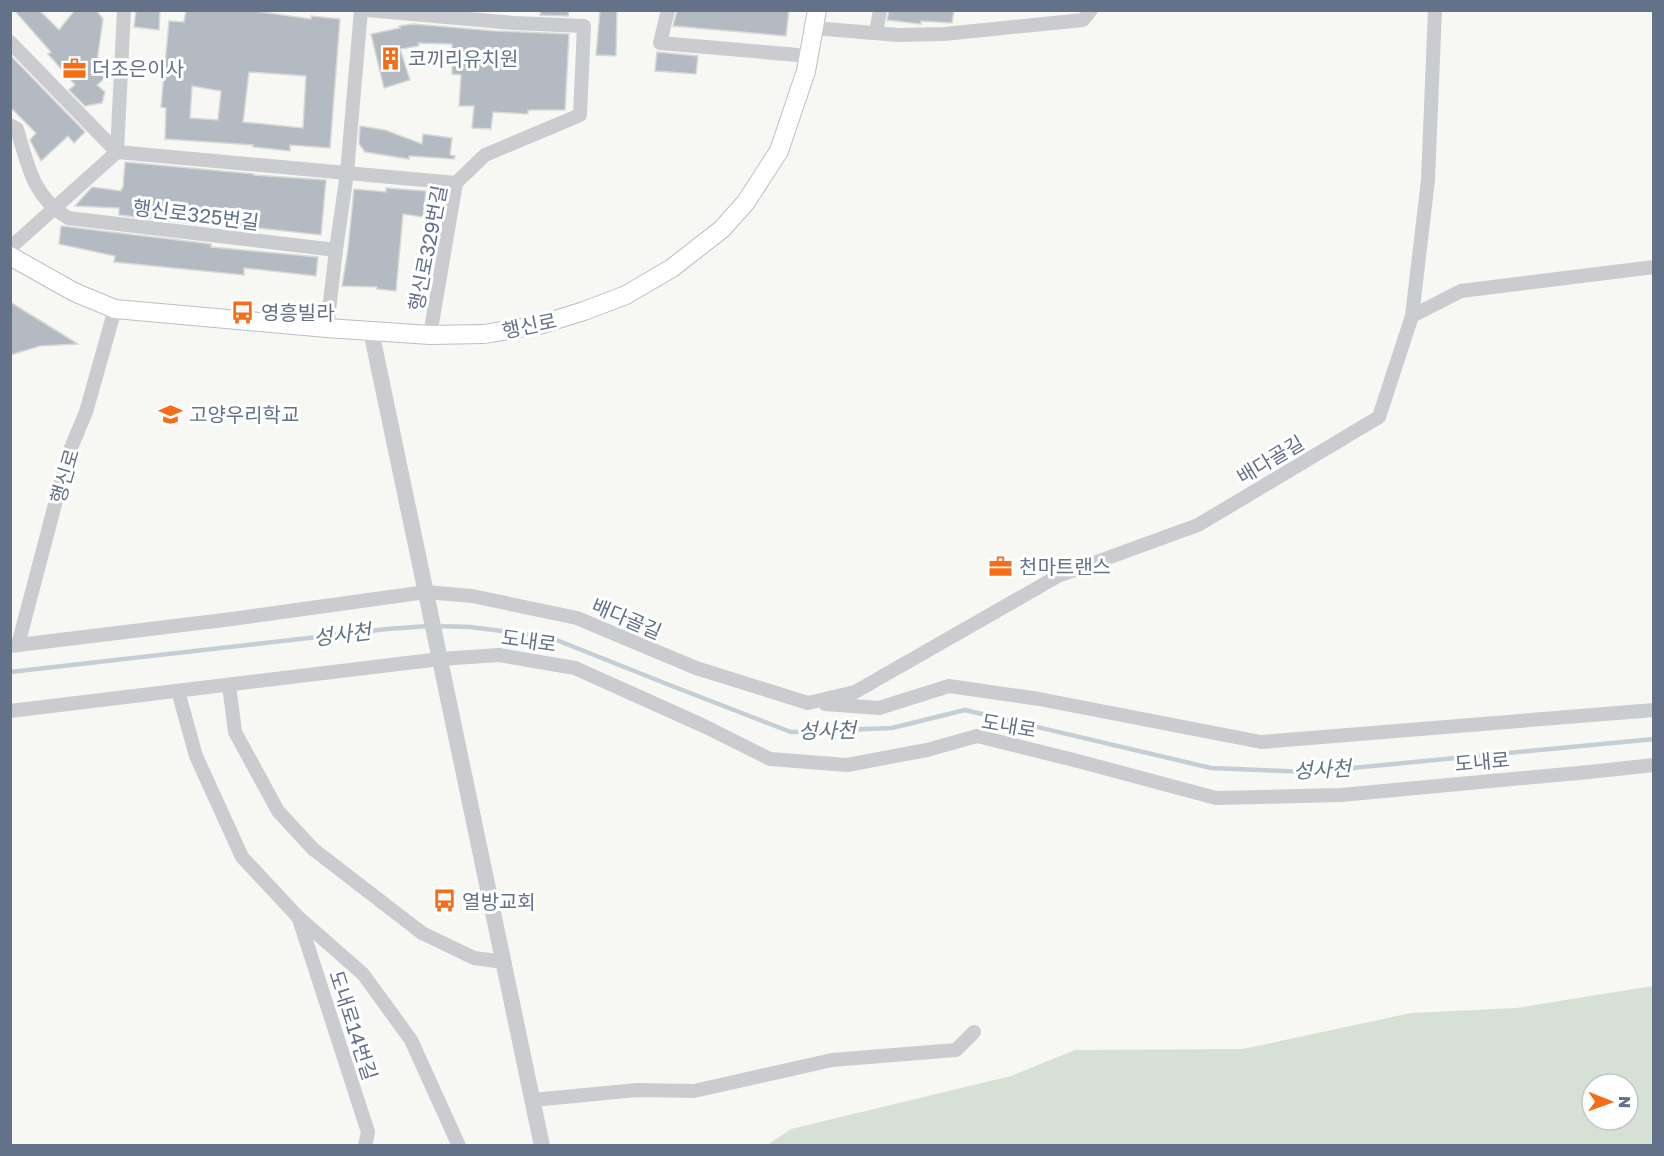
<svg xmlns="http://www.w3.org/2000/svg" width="1664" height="1156" font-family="'Golos Text','Noto Sans KR',sans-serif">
	<rect width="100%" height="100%" fill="#f7f7f4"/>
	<path fill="#d7e0d4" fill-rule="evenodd" d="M 1653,986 L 1653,1145 L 767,1145 L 791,1129 L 1011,1076 L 1075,1050 L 1243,1049 L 1411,1013 L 1516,1008 ZM 1592,1084 L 1628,1084 L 1628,1120 L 1592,1120 Z"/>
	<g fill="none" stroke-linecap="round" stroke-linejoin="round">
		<g stroke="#c4ced4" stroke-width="4.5">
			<polyline points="437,626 470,627 549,637 672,686 791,732 892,728 965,710 1211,768 1310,772 1654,739"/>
			<polyline points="10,672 387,629 429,626"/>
		</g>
	</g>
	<g fill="#b4bac1" stroke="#d8d9d6" stroke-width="1.5" fill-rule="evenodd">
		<polygon points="14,10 39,10 59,30 75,10 96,10 103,19 96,68 105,78 97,85 105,92 102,103 85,106 69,90 75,85 48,54 51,52"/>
		<polygon points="136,10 160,10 159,30 134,27"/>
		<path d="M 186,10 L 246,10 L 311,19 L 311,16 L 340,19 L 330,148 L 290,145 L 290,151 L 253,147 L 253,145 L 165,139 L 166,108 L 161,107 L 169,21 L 184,22 ZM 249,72 L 306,76 L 303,128 L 243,122 ZM 192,86 L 221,91 L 218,120 L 190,118 Z"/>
		<polygon points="541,10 569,10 568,16 540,15"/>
		<polygon points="600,10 617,10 616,56 596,55"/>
		<polygon points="677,10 789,10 786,36 673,26"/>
		<polygon points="889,10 954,10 952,23 921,21 921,24 887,20"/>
		<polygon points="413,24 495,31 569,34 565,110 528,110 528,114 493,112 491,129 472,128 474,106 459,106 461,75 452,74 452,44 418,43 419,46 400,49 410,80 384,88 371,34 400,28 399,26"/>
		<polygon points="657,52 698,56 696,74 655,71"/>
		<polygon points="10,55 85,132 74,143 68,136 41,161 30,140 36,133 10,107"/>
		<polygon points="360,126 385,130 422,144 423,134 452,138 450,155 455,156 454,159 409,156 409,159 365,152 359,144"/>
		<polygon points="125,162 254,174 254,175 326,180 321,235 213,223 212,226 119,215 119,208 75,206 92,187 121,191 122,188 123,188"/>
		<polygon points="386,188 426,191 423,217 403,214 396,291 377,289 377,287 342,286 348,249 354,189 386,192"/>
		<polygon points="61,226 211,244 211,247 318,257 316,276 244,268 244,275 114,262 115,256 59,244"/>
		<polygon points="10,302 78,344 40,346 10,355"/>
	</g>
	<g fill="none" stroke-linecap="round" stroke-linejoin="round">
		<defs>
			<polyline id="secondary" points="10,256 74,292 115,309 327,328 430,335 484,334 539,325 584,311 626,295 672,268 722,229 746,202 779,151 806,71 817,10"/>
		</defs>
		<use href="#secondary" stroke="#bbbfc5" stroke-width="20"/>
		<g stroke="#caccd0" stroke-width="14">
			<polyline points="367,10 514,23 584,26 580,115 485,155 456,183 430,335"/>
			<polyline points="668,10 660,43 809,56"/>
			<polyline points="813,28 898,35 944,34 1083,20 1091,10"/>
			<polyline points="876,33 880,10"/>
			<polyline points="10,42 117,152 456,183"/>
			<path d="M 10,125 L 17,129 C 28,166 33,197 68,218 L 336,250"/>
			<polyline points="10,248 117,152 124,10"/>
			<polyline points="1412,316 1461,291 1654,267"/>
			<polyline points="327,328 336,250 347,173 361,10"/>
			<polyline points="18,645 68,455 86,412 115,309"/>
			<polyline points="10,646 232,619 426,592 472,596 577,618 696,668 808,703 855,692 1058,576 1198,525 1379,417 1412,316 1428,180 1435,10"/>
			<polyline points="229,685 235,732 278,811 313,849 422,933 474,958 504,962"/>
			<polyline points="178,691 196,756 242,857 298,917 363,974 411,1040 459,1146"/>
			<polyline points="825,704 879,708 949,686 1039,699 1261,742 1654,710"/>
			<polyline points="10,711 440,659 499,655 575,668 704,726 770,759 847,765 927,750 977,736 1074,760 1216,798 1341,795 1589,772 1654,765"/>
			<polyline points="299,919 368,1132 365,1146"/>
			<polyline points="533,1100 637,1090 694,1091 832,1060 956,1050 974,1032"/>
		</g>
		<polyline stroke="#caccd0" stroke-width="16" points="371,331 542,1146"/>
		<use href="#secondary" stroke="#fff" stroke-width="18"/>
	</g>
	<defs>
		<symbol id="building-bare" viewBox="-9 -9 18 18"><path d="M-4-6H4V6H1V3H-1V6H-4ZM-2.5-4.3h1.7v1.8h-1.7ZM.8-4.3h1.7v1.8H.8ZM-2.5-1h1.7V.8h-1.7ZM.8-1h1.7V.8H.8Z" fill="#f56d17" stroke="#fff" stroke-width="2.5" paint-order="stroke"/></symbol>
		<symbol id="office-bare" viewBox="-9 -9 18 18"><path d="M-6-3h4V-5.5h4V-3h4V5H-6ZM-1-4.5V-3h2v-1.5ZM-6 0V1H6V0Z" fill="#f56d17" stroke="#fff" stroke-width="2.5" paint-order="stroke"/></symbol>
		<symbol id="bus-bare" viewBox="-9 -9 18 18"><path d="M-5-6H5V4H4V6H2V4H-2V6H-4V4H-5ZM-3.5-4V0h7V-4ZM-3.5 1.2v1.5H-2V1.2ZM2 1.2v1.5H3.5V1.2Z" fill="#f56d17" stroke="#fff" stroke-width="2.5" paint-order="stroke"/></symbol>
		<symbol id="school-bare" viewBox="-9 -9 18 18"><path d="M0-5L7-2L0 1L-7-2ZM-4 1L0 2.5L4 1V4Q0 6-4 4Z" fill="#f56d17" stroke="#fff" stroke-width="2.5" paint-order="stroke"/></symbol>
	</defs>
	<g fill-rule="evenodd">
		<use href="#building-bare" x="374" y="42" width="33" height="33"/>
		<use href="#office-bare" x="58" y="52" width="33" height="33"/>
		<use href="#bus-bare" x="226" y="296" width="33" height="33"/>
		<use href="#school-bare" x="154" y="398" width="33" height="33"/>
		<use href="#office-bare" x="984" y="550" width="33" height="33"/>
		<use href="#bus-bare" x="428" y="884" width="33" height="33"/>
	</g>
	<g text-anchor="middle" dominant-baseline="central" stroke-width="6" stroke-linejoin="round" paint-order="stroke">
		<g font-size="20" fill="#637288" stroke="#fff" text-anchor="start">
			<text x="408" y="58">코끼리유치원</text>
			<text x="92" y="68">더조은이사</text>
			<text x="261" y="312">영흥빌라</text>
			<text x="189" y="414">고양우리학교</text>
			<text x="1019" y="566">천마트랜스</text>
			<text x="462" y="901">열방교회</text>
		</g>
		<g font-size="20" fill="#637288" stroke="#fff">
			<text transform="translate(196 214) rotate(7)">행신로325번길</text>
			<text transform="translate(427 248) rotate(-79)">행신로329번길</text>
			<text transform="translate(529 325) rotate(-12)">행신로</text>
			<text transform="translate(1270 459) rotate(-31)">배다골길</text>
			<text transform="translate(64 476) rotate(-74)">행신로</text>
			<text transform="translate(627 618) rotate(23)">배다골길</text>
			<text transform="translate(529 640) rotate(8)">도내로</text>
			<text transform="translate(1009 725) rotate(10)">도내로</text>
			<text transform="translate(1482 761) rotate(-5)">도내로</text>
			<text transform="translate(354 1025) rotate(72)">도내로14번길</text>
		</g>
		<g font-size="21" font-style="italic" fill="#5f7484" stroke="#fff">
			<text transform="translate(342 634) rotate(-7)">성사천</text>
			<text transform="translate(827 730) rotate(-1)">성사천</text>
			<text transform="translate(1322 769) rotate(-3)">성사천</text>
		</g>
	</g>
	<rect width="1664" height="1156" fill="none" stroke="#637288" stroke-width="24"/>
	<g transform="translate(1610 1102) rotate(91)"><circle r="28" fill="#ffffff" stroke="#c1c7cf" stroke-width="1.5"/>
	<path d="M0-4.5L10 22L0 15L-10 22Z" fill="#f56d17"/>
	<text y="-9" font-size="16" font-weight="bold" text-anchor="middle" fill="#637288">N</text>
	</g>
</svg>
